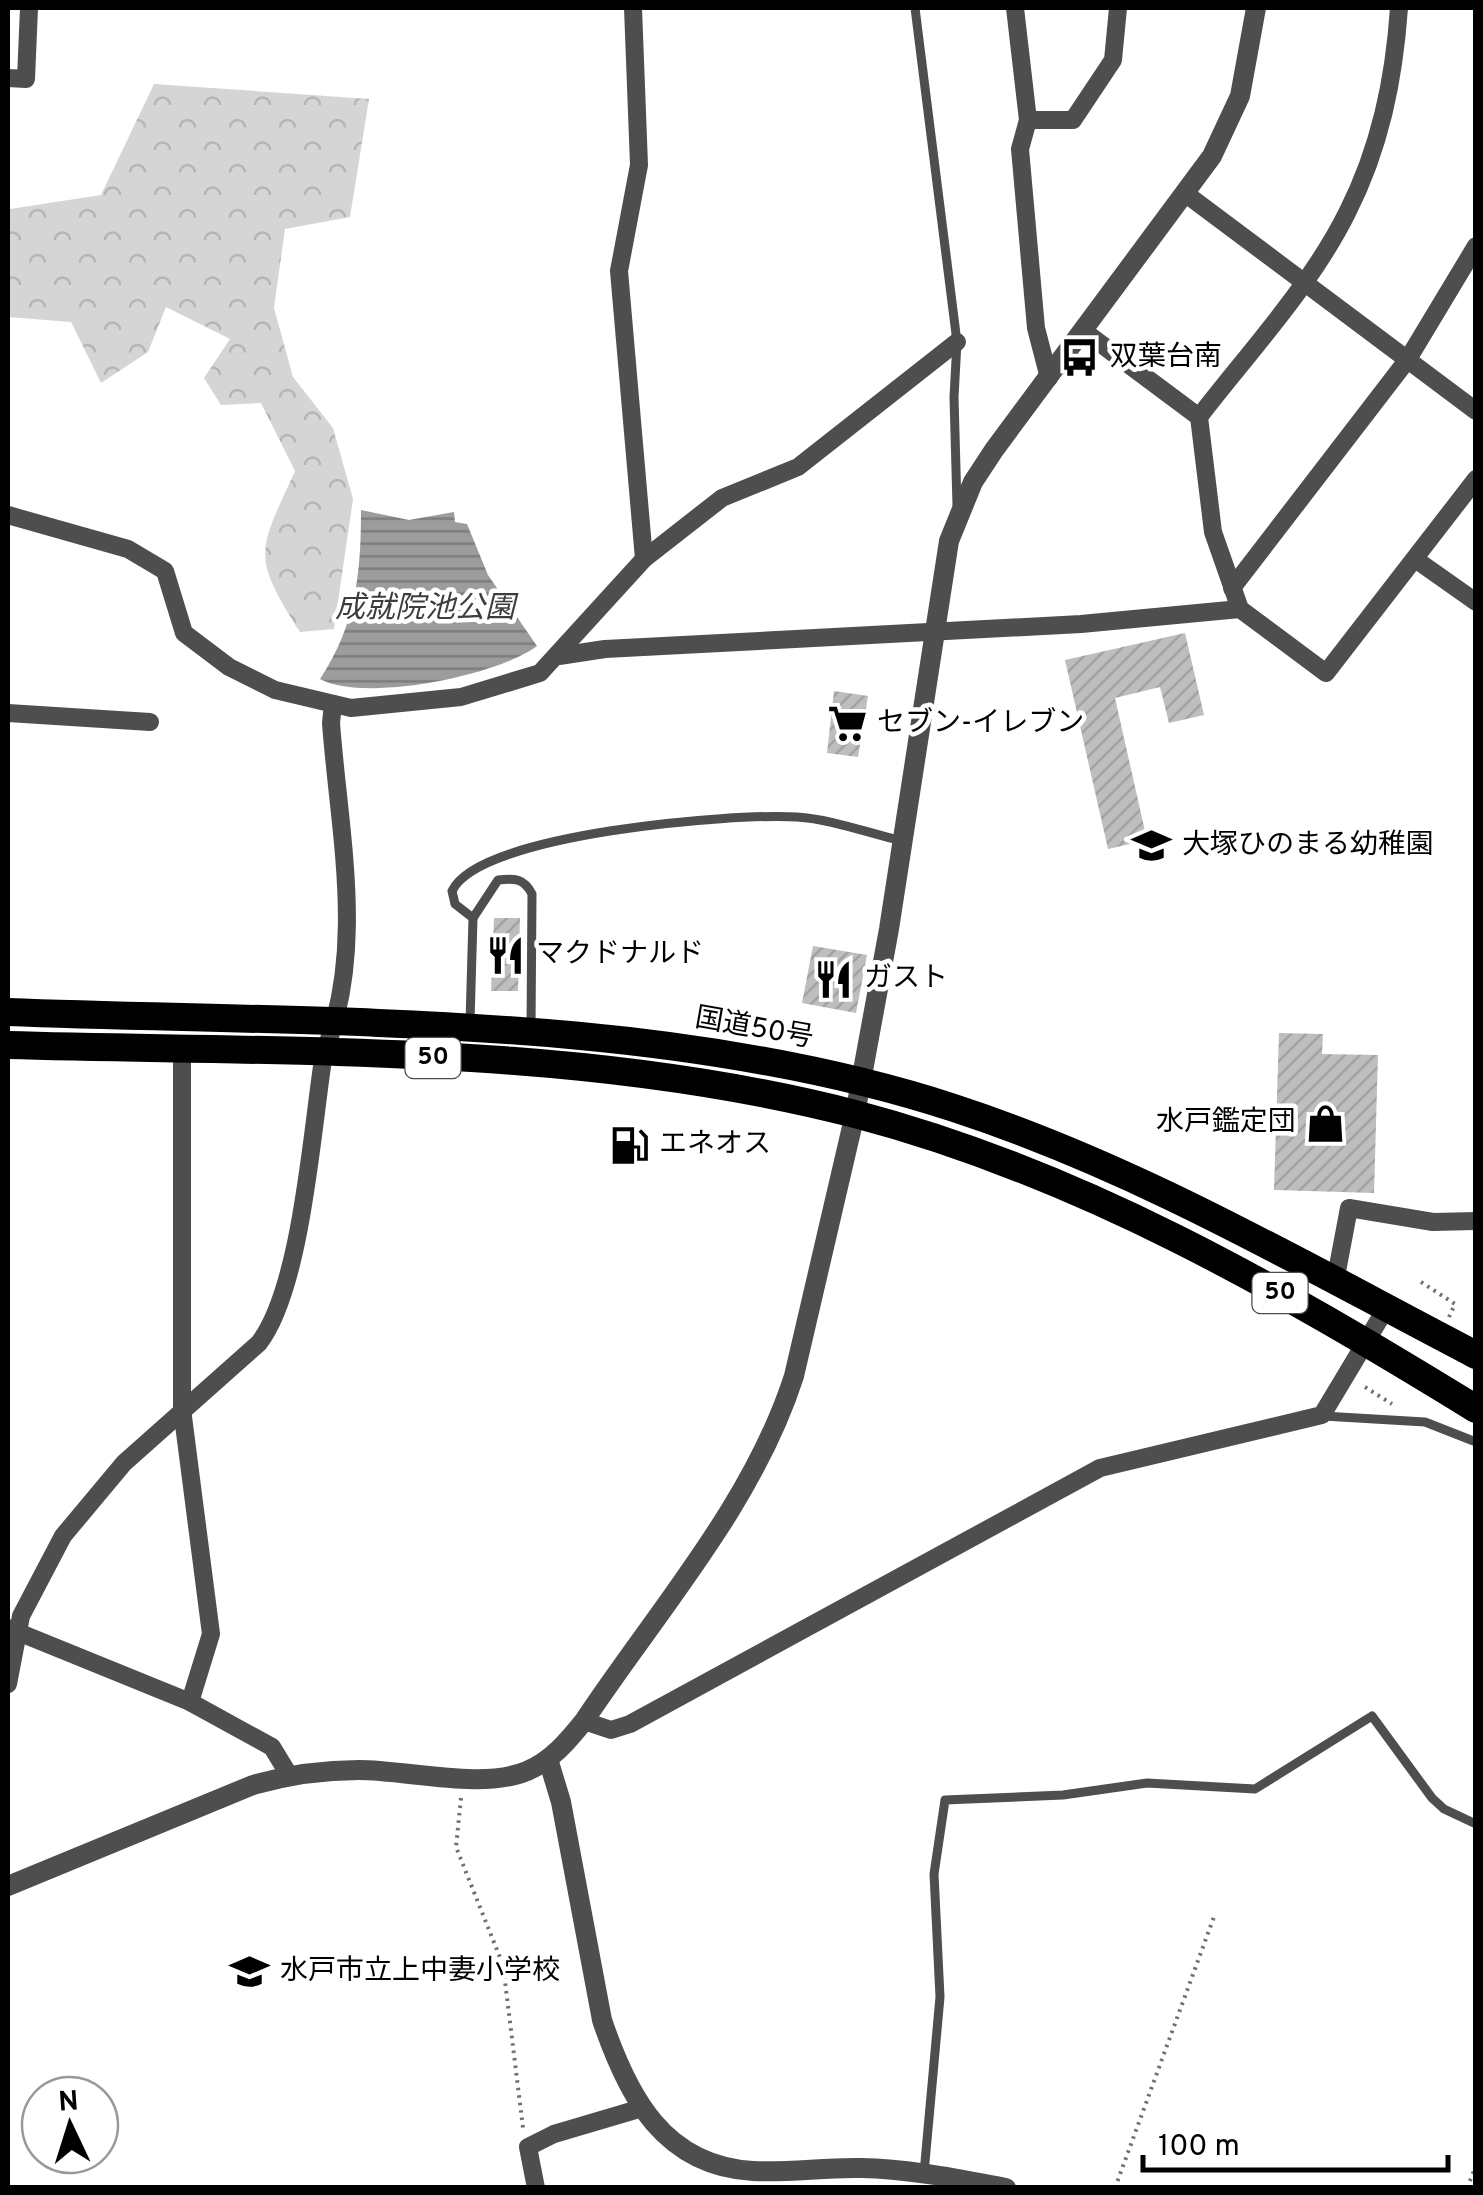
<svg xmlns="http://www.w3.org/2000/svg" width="1483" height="2195" font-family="Overpass,'Noto Sans JP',sans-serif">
	<defs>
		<pattern id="forest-crowns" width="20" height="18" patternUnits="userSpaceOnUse" patternTransform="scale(2.5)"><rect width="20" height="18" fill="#d5d5d5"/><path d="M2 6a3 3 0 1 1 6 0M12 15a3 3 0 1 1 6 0" fill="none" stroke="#b5b5b5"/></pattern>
		<pattern id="water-rules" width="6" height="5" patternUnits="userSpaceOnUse" patternTransform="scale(2.5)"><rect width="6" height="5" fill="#9c9c9c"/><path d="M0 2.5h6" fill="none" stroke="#7d7d7d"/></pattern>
		<pattern id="building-hatch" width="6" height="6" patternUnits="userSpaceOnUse" patternTransform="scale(2.5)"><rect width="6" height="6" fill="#bebebe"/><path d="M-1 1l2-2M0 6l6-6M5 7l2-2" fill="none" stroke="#a2a2a2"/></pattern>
	</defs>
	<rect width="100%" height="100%" fill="#fff"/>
	<path fill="url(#forest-crowns)" d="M 154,84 L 369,99 L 350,217 L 285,229 L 274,308 L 293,377 L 333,428 L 353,499 L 334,629 L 300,632 C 250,554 259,551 295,471 L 261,403 L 221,405 L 204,378 L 230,339 L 166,307 L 148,352 L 101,383 L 71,322 L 8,317 L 10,209 L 101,195 Z"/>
	<path fill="url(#water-rules)" d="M 361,510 L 409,520 L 454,512 L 455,522 L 467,524 L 488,575 L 537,646 C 497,676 364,703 320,679 C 356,625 361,574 361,510 Z"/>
	<g fill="url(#building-hatch)">
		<polygon points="1185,633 1204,715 1169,723 1160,687 1115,698 1147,840 1108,849 1065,660"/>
		<polygon points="834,691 868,696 858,757 827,753"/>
		<polygon points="494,918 520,918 518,991 491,991"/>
		<polygon points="813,946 867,955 856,1013 802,1003"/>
		<polygon points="1279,1033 1323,1034 1322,1054 1378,1055 1374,1193 1274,1190"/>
	</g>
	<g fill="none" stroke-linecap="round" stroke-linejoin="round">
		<g stroke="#707070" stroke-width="4" stroke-dasharray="2.5 5" stroke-linecap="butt">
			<polyline points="1421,1282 1455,1304 1449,1317"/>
			<polyline points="1365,1387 1392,1404"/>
			<polyline points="461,1798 456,1847 503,1965 523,2128"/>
			<polyline points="1115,2188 1215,1914"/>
			<polyline points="1467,2188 1476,2166"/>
		</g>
		<g stroke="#4e4e4e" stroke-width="9">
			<polyline points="915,8 957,342 954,397 957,506"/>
			<path d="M 473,918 L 498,880 C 514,878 524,878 532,894 L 531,1028"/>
			<path d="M 470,1022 L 473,918 L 455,904 L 452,891 C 479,833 735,813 797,817 C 831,819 868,833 902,841"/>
			<polyline points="1323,1416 1425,1422 1476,1442"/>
			<polyline points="924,2173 940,1997 934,1874 945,1800 1063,1795 1147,1783 1255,1789 1372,1716 1432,1798 1444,1809 1476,1824"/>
		</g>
		<g stroke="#4e4e4e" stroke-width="18">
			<polyline points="633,8 639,165 619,271 644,559"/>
			<polyline points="1015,8 1028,120 1020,149 1036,328 1049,378"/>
			<polyline points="8,78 26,79 29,8"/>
			<polyline points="1028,120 1073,120 1113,60 1118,8"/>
			<polyline points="1186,194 1476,411"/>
			<polyline points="1085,332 1199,417 1213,532 1240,609 1326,673 1476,479"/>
			<path d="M 1199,417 C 1249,352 1310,287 1347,213 C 1380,148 1394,80 1399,8"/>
			<polyline points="8,515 128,549 165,571 184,633 229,667 275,690 351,708 461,697 540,673 644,559 722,498 798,467 957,342"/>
			<polyline points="1415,559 1476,602"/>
			<polyline points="1232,588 1408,359 1476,246"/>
			<polyline points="559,656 605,649 1081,624 1240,609"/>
			<polyline points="8,713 150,722"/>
			<polyline points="182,1049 182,1409 211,1634 190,1702"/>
			<polyline points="1335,1282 1349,1208 1433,1222 1476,1221"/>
			<polyline points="8,1628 190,1702 272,1747 289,1775"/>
			<path d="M 8,1684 L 21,1616 L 63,1536 L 124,1463 L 259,1343 C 302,1287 312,1127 324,1053 C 366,948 339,832 331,723 L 333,704"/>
			<polyline points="584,1721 611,1730 630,1724 1100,1468 1322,1415 1385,1310"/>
			<polyline points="536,2188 528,2147 554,2134 642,2108"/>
		</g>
		<g stroke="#4e4e4e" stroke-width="20">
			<path d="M 548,1759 L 561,1802 L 602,2020 C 628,2097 664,2166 753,2171 C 789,2173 825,2167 861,2168 C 910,2169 958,2179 1006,2188"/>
			<path d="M 8,1886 L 253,1785 C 288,1775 322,1770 359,1770 C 407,1770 482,1790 527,1771 C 551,1761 568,1741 584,1721 C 657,1611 753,1504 794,1376 L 855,1114 L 889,929 L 949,541 L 973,482 L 994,450 L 1212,156 L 1240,96 L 1256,8"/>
		</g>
		<g stroke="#000" stroke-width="28">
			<path d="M 8,1012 C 315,1024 660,1012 954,1108 C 1138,1168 1305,1266 1476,1355"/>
			<path d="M 8,1045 C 289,1053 580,1043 855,1114 C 1080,1173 1279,1288 1476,1409"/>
		</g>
	</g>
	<defs>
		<symbol id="bus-bare" viewBox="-9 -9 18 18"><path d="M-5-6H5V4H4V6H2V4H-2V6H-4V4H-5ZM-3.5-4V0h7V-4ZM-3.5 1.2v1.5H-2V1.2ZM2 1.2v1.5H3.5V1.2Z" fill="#000" stroke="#fff" stroke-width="2.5" paint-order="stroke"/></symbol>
		<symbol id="supermarket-bare" viewBox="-9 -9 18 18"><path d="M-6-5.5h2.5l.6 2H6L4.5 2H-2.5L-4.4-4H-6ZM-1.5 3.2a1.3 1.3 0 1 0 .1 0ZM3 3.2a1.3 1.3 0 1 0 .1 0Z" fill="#000" stroke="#fff" stroke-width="2.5" paint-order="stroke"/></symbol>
		<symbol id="school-bare" viewBox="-9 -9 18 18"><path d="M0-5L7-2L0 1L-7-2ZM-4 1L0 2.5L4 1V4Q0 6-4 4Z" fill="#000" stroke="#fff" stroke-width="2.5" paint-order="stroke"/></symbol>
		<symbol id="restaurant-bare" viewBox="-9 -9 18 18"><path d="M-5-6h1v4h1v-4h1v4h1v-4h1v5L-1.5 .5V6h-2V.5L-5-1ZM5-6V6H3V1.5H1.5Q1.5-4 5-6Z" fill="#000" stroke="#fff" stroke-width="2.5" paint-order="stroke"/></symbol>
		<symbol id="shop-bare" viewBox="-9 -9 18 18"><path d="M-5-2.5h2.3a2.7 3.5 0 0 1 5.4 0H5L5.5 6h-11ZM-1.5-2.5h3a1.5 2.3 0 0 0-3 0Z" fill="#000" stroke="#fff" stroke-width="2.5" paint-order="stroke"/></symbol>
		<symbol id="fuel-bare" viewBox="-9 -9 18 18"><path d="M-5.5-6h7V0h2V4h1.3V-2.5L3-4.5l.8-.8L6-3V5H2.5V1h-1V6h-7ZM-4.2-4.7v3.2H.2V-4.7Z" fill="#000" stroke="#fff" stroke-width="2.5" paint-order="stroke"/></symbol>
	</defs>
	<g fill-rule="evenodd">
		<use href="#bus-bare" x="1052" y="330" width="55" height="55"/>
		<use href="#supermarket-bare" x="820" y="696" width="55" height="55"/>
		<use href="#school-bare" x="1124" y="818" width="55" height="55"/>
		<use href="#restaurant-bare" x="478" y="928" width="55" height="55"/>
		<use href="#restaurant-bare" x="806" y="952" width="55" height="55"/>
		<use href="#shop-bare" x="1298" y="1096" width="55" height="55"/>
		<use href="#fuel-bare" x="602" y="1118" width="55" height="55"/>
		<use href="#school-bare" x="222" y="1944" width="55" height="55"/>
	</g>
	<g text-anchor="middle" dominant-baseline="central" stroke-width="9" stroke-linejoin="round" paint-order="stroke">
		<g fill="#fff" stroke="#4c4c4c" stroke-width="2.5">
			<rect x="405.5" y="1038" width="55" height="40" rx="8"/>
			<rect x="1252.5" y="1273" width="55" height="40" rx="8"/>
		</g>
		<g font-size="25" font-weight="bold" fill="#000">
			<text x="433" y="1058">50</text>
			<text x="1280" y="1293">50</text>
		</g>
		<g font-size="28" fill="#000" stroke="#fff" text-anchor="start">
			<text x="1110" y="358">双葉台南</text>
			<text x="877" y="724">セブン-イレブン</text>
			<text x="1182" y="846">大塚ひのまる幼稚園</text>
			<text x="536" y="955">マクドナルド</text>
			<text x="864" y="979">ガスト</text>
			<text x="1296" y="1123" text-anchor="end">水戸鑑定団</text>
			<text x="659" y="1145">エネオス</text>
			<text x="280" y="1972">水戸市立上中妻小学校</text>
		</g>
		<g font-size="28" fill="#000" stroke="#fff">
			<text transform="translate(754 1029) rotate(10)">国道50号</text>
		</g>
		<g font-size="30" font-style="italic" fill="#3d3d3d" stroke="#fff">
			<text x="425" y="609">成就院池公園</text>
		</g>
	</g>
	<rect width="1483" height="2195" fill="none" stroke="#000000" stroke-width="20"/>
	<g transform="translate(70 2125) rotate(356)"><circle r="48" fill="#ffffff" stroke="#999999" stroke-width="2.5"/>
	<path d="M0-8L18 38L0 25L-18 38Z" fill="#000000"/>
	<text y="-15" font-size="28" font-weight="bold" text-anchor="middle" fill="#000000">N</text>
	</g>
	<path d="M1143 2155v15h305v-15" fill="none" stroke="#000000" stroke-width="5"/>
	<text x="1158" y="2155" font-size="30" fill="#000000" stroke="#ffffff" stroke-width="8" paint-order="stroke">100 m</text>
</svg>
